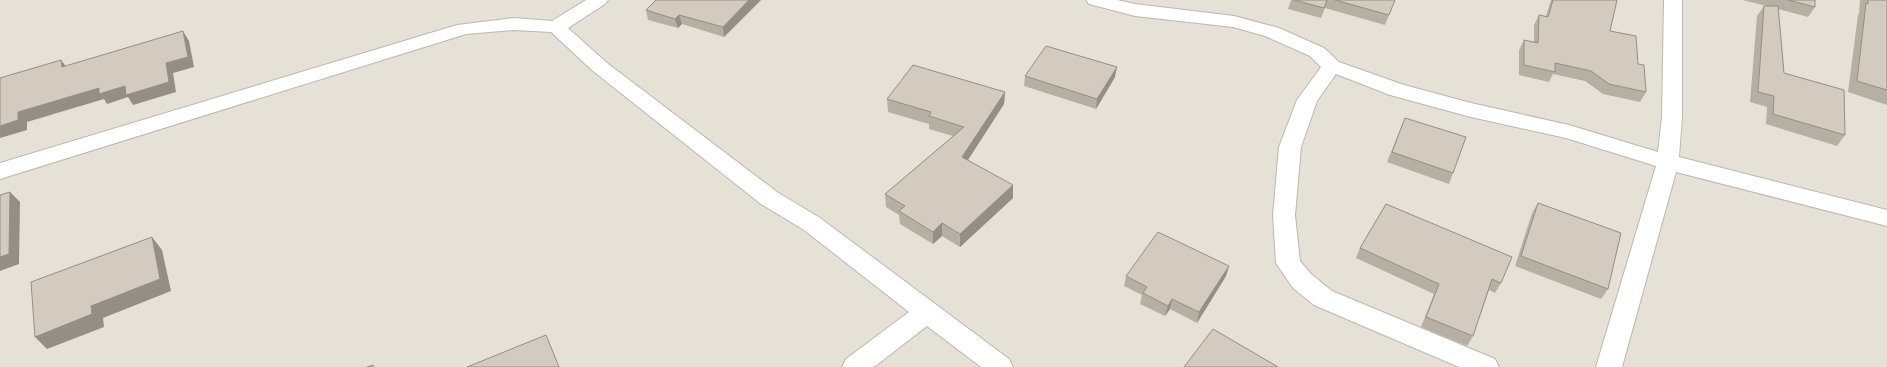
<svg xmlns="http://www.w3.org/2000/svg" width="1887" height="367" font-family="'Archivo Narrow',sans-serif">
	<rect width="100%" height="100%" fill="#f3efe8"/>
	<rect fill="#e6e1d7" x="0" y="0" width="1887" height="367"/>
	<g fill="none" stroke-linecap="round" stroke-linejoin="round">
		<defs>
			<g id="minor">
				<polygon points="586,0 608,0 605,4 568,28 607,63 777,192 820,218 1009,359 1013,367 981,367 927,326 874,367 842,367 846,359 909,312 804,230 761,204 593,71 551,32 514,30 466,34 0,179 0,163 457,25 514,18 552,21"/>
				<polygon points="1086,0 1117,0 1135,4 1234,16 1279,28 1324,48 1339,62 1404,85 1471,103 1569,125 1658,152 1662,117 1664,0 1682,0 1682,117 1679,157 1887,210 1887,226 1676,172 1622,367 1596,367 1656,166 1566,138 1471,117 1390,95 1336,74 1317,101 1301,147 1295,215 1300,261 1311,274 1332,291 1495,359 1499,367 1459,367 1314,305 1293,288 1280,269 1276,263 1273,215 1279,147 1297,100 1321,67 1310,56 1265,36 1233,27 1135,16 1089,4"/>
			</g>
		</defs>
		<use href="#minor" stroke="#bdb7ac" stroke-width="2"/>
		<use href="#minor" fill="#fff" fill-rule="evenodd"/>
	</g>
	<g fill="#b5afa4">
		<polygon points="656,0 761,0 724,37 682,24 678,28 648,20 646,10"/>
		<polygon points="1291,0 1395,0 1385,25 1325,8 1321,18 1288,9"/>
		<polygon points="1551,0 1617,0 1610,31 1638,64 1646,92 1640,102 1603,94 1585,81 1553,74 1549,82 1519,75 1519,50 1524,40 1534,42 1534,25 1539,15 1546,16"/>
		<polygon points="1742,0 1815,0 1815,7 1808,17 1778,9 1784,73 1845,135 1837,146 1766,124 1767,107 1750,102 1757,16 1764,6 1767,6"/>
		<polygon points="1860,0 1887,0 1887,105 1848,92 1858,15 1859,13"/>
		<polygon points="1025,76 1115,77 1096,109 1024,86"/>
		<polygon points="1005,92 1004,104 968,160 1013,198 960,247 942,236 933,244 900,224 899,215 886,207 885,194 953,136 929,129 929,124 888,112 887,99"/>
		<polygon points="1405,118 1453,173 1449,184 1387,162"/>
		<polygon points="1538,203 1608,289 1601,299 1515,266 1532,213"/>
		<polygon points="1386,204 1501,283 1495,293 1489,290 1473,336 1467,346 1421,327 1434,294 1356,258 1360,248"/>
		<polygon points="1229,266 1226,276 1197,323 1170,309 1165,316 1140,304 1142,295 1124,286 1126,276"/>
	</g>
	<g fill="#948e86">
		<polygon points="749,0 761,0 724,37 723,27"/>
		<polygon points="679,15 682,24 678,28 675,19"/>
		<polygon points="183,31 189,41 194,67 173,73 176,92 133,105 128,97 107,104 104,99 27,122 27,130 0,138 0,126 18,112 99,88 125,86 166,63"/>
		<polygon points="61,60 69,70 62,67"/>
		<polygon points="1117,67 1115,77 1096,109 1097,99"/>
		<polygon points="1005,92 1004,104 962,169 962,157"/>
		<polygon points="1013,185 1013,198 960,247 960,234"/>
		<polygon points="10,192 20,202 19,264 0,271 0,257"/>
		<polygon points="942,223 942,236 933,244 933,232"/>
		<polygon points="152,237 162,250 171,291 103,318 104,327 47,349 35,337"/>
		<polygon points="1229,266 1226,276 1197,323 1199,312"/>
		<polygon points="1172,299 1170,309 1165,316 1168,306"/>
	</g>
	<g fill="#d3cbbf" stroke="#948e86">
		<polygon points="656,0 749,0 723,27 679,15 675,19 646,10"/>
		<polygon points="1294,0 1327,0 1324,8"/>
		<polygon points="1335,0 1395,0 1389,15"/>
		<polygon points="1553,0 1617,0 1610,31 1636,36 1638,64 1644,65 1646,92 1609,84 1591,71 1555,63 1555,72 1524,65 1524,40 1538,43 1539,15 1548,17"/>
		<polygon points="1788,0 1815,0 1815,7"/>
		<polygon points="1868,0 1887,0 1887,90 1857,81 1866,3 1868,4"/>
		<polygon points="1764,6 1778,6 1784,73 1844,90 1845,135 1773,114 1774,96 1758,92"/>
		<polygon points="183,31 188,57 166,63 169,82 126,95 125,86 99,94 99,88 18,112 18,120 0,126 0,78 61,60 62,67"/>
		<polygon points="1046,46 1117,67 1097,99 1025,76"/>
		<polygon points="913,65 1005,92 962,157 1013,185 960,234 942,223 933,232 899,211 905,206 885,194 964,127 929,116 931,112 887,99"/>
		<polygon points="1405,118 1466,137 1453,173 1392,152"/>
		<polygon points="10,192 9,254 0,257 0,195"/>
		<polygon points="1538,203 1621,233 1608,289 1521,256"/>
		<polygon points="1386,204 1512,257 1501,283 1492,279 1473,336 1426,317 1439,284 1360,248"/>
		<polygon points="1158,232 1229,266 1199,312 1172,299 1168,306 1143,293 1147,287 1126,276"/>
		<polygon points="152,237 160,279 91,306 92,314 35,337 31,282"/>
		<polygon points="1213,329 1278,367 1184,367"/>
		<polygon points="546,335 559,367 467,367"/>
		<polygon points="373,365 374,367 367,367"/>
	</g>
</svg>
